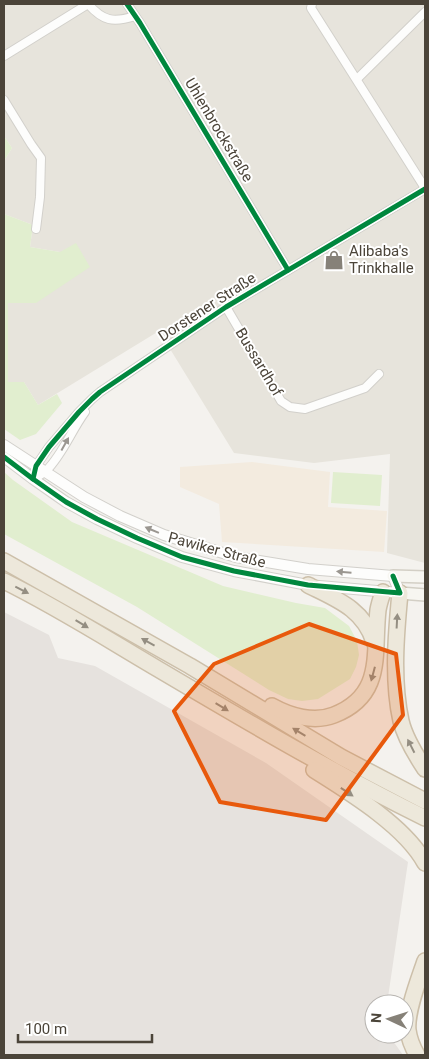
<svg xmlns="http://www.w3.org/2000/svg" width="429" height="1059" font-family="Roboto,sans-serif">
	<rect width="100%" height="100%" fill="#f4f2ee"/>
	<polygon fill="#e7e4dc" points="4,4 425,4 425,563 387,553 390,454 314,463 234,453 159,331 38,405 24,382 8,382 8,302 36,303 60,252 30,247 33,225 4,214 4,161 12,148 4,136"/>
	<polygon fill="#f3ebdf" points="252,462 330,472 328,507 387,511 384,552 222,542 219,504 180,487 180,467"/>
	<polygon fill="#e6e2de" points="4,612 49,635 58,658 95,666 266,763 408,862 387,1004 374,1004 374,1034 388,1034 403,1055 4,1055"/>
	<g fill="#e1eecf">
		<polygon points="4,136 12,148 4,161"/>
		<polygon points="4,214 33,225 30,247 60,252 76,243 90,267 36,303 8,303 8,382 24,382 38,405 57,394 62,403 36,434 20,440 4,429"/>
		<polygon points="4,472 13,480 72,522 223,586 296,603 325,608 349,626 357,641 359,655 356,667 350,679 318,699 302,701 288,699 269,690 137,607 4,534"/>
		<polygon points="333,472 382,475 380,506 331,503"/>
	</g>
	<polygon fill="#e6e3df" points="382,1034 383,1034 399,1055 376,1055"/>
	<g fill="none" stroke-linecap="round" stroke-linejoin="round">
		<defs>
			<g id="minor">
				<path d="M 88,4 C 103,21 113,23 135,16"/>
				<polyline points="127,4 140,23 288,270"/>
				<polyline points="312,4 311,8 425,188"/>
				<polyline points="4,56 88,4"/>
				<polyline points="357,79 425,12"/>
				<polyline points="4,100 31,144 41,158 40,197 36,229"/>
				<polyline points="226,307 281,401 290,407 305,409 365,388 379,374"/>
				<polyline points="33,479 36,466 49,447 79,412 92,399 100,392 226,307 425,189"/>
				<path d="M 33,479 C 37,477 42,474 46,471 C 63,454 71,431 85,412"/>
			</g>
			<g id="tertiary">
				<polyline points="4,445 84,497 120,516 164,535 236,557 308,569 393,576"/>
				<polyline points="4,457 33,479 66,502 97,519 137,538 182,557 234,571 308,585 400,593 393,576"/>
			</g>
			<g id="secondary">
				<polyline points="393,576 425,577"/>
				<polyline points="400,593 425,595"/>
			</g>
			<g id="motorway">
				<polyline points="4,561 190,666 341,757 425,801"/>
				<path d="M 4,581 C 57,607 107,639 158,669 C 246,721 334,773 425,818"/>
				<path d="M 308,585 C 336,599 364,609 374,642"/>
				<path d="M 400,593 C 396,634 392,680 401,721 C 405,738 415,754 425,769"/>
				<path d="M 272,706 C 290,716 314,723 334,715 C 385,695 373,653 378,610 C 379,604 381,598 383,592"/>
				<path d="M 314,770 C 349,792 405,826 425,863"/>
				<path d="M 417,1055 C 413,1048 409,1038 408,1030 C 406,1012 419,979 425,961"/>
			</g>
		</defs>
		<use href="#minor" stroke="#d2d0cb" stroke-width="10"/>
		<use href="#tertiary" stroke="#d2d0cb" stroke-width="12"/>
		<use href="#secondary" stroke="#d3cfc5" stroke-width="14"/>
		<use href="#motorway" stroke="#ccbfa9" stroke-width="18"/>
		<use href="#minor" stroke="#fdfdfc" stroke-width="8"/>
		<use href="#tertiary" stroke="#fdfdfc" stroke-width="10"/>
		<use href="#secondary" stroke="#f7f6f1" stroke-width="11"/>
		<use href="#motorway" stroke="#ede8db" stroke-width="15"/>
		<defs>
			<g id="cycleway">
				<polyline points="127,4 140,23 288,270"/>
				<polyline points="4,457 33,479 66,502 97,519 137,538 182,557 234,571 308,585 400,593 393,576"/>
				<polyline points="33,479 36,466 49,447 79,412 92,399 100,392 226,307 425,189"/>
			</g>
		</defs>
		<use href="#cycleway" stroke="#fff" stroke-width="8"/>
		<use href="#cycleway" stroke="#00873e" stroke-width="5"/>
	</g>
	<defs><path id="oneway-solid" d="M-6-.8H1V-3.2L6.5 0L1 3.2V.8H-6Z" transform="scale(1.25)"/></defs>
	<g fill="#9b9791">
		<use href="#oneway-solid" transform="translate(65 444) rotate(-61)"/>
		<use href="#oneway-solid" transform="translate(152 530) rotate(-157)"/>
		<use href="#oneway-solid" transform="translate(344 572) rotate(-175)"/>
	</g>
	<g fill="#948e82">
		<use href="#oneway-solid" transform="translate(22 590) rotate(27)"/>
		<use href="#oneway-solid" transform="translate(397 621) rotate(-87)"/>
		<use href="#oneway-solid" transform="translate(82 624) rotate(31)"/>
		<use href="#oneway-solid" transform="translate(148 642) rotate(-151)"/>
		<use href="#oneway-solid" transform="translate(373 674) rotate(105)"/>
		<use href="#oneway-solid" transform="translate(222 707) rotate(31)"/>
		<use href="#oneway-solid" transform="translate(299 732) rotate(-149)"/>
		<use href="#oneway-solid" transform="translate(411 746) rotate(-117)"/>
		<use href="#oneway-solid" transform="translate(347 792) rotate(34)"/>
	</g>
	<path fill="#e8590c" fill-opacity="0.2" stroke="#e8590c" stroke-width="4" stroke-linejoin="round" d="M 309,624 L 396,654 L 403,715 L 326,820 L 220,802 L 174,711 L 214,664 Z"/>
	<defs>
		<symbol id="shop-bare" viewBox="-9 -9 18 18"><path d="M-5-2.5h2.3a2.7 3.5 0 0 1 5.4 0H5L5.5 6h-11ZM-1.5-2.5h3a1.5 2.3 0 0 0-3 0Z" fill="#868178" stroke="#fff" stroke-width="2.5" paint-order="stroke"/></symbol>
	</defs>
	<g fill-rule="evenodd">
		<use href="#shop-bare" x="320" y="246" width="28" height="28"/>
	</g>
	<g text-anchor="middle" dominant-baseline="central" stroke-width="4" stroke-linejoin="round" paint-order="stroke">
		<g font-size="15" fill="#4b4439" stroke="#fff">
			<text transform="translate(219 130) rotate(59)">Uhlenbrockstraße</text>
			<text transform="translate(207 307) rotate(-33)">Dorstener Straße</text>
			<text transform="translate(259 362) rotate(59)">Bussardhof</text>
			<text transform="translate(217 550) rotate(15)">Pawiker Straße</text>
		</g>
		<g font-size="15" fill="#4b4439" stroke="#fff" text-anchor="start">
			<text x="349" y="251">Alibaba's<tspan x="349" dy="17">Trinkhalle</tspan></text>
		</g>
	</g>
	<rect width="429" height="1059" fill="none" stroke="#4b4439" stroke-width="10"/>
	<g transform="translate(389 1019) rotate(274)"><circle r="24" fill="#ffffff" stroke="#b7b4b0"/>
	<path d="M0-4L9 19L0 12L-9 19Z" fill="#868178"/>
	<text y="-8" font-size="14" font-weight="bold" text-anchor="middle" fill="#4b4439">N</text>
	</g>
	<path d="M18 1034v8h134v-8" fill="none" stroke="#4b4439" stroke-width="2.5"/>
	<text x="25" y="1034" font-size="15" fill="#4b4439" stroke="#ffffff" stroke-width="4" paint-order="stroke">100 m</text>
</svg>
